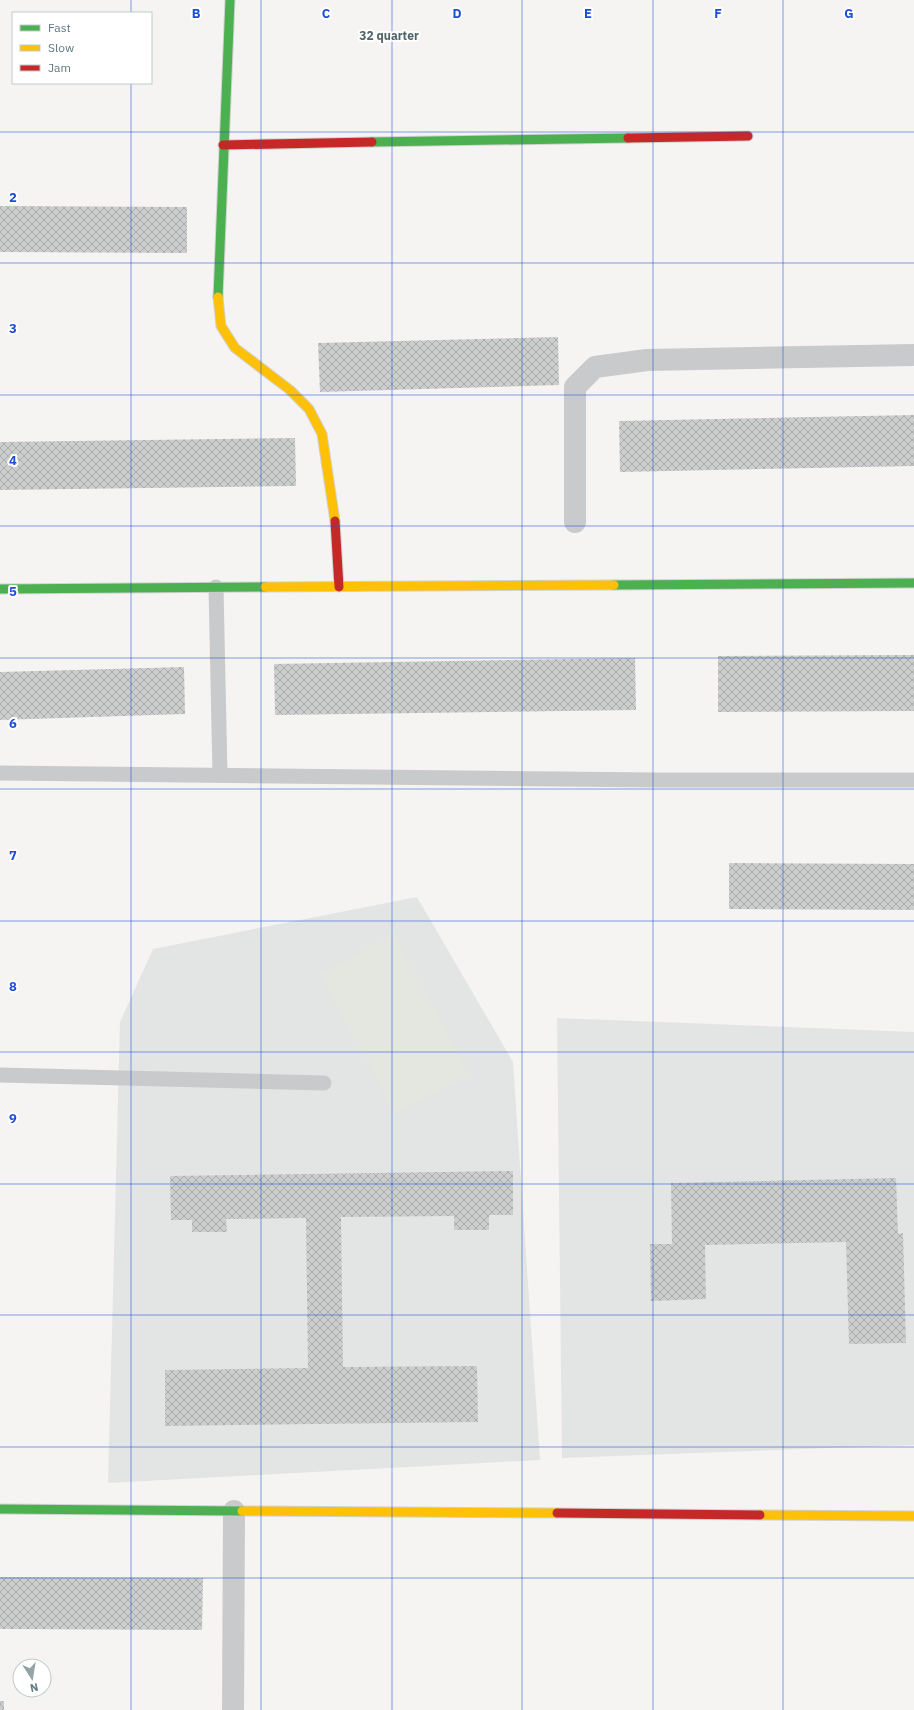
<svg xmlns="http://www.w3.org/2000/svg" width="914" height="1710" font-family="'IBM Plex Sans',sans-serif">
	<defs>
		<pattern id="building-cross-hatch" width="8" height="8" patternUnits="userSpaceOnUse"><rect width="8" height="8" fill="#cccece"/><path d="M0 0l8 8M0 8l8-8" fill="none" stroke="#a9acac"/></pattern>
	</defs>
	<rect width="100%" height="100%" fill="#f5f4f3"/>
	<g fill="#e3e5e4">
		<polygon points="417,897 513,1062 540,1460 108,1483 120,1022 153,949"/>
		<polygon points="557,1018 914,1032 914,1445 562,1458"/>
	</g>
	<polygon fill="#e4e6e0" points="394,934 469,1074 395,1114 320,974"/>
	<g fill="url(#building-cross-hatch)">
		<polygon points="0,206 187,207 187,253 0,252"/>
		<polygon points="558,337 559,385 320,392 318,343"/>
		<polygon points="914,415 914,466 620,472 619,421"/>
		<polygon points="295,438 296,486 0,490 0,442"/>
		<polygon points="914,655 914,711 718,712 718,656"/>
		<polygon points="635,658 636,710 275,715 274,664"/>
		<polygon points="184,667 185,714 0,720 0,672"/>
		<polygon points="729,863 914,864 914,910 729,909"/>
		<polygon points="513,1171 513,1215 489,1215 489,1230 454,1230 454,1216 341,1217 343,1367 477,1366 478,1422 165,1426 165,1370 308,1368 306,1218 226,1219 227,1232 192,1232 192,1220 171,1220 170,1176"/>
		<polygon points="896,1178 898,1234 903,1233 906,1343 849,1344 846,1242 705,1245 706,1299 651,1301 650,1244 672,1244 671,1183"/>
		<polygon points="0,1577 203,1578 202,1630 0,1629"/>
		<rect x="0" y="1701" width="4" height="9"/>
	</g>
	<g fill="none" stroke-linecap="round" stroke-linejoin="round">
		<defs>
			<g id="fast">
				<polyline points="372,142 628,138"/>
				<polyline points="218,297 230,0"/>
				<polyline points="614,585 914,583"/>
				<polyline points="0,589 265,587"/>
				<polyline points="0,1509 242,1511"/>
			</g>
			<g id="slow">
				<polyline points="218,297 221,326 235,348 290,390 309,409 322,434 335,521"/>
				<polyline points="265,587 614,585"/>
				<polyline points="242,1511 557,1513"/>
				<polyline points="760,1515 914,1516"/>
			</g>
			<g id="jam">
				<polyline points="628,138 748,136"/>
				<polyline points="223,145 372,142"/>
				<polyline points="335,521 339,587"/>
				<polyline points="557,1513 760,1515"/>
			</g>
		</defs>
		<use href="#fast" stroke="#d1d2d3" stroke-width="11"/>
		<use href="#slow" stroke="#d1d2d3" stroke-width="11"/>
		<use href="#jam" stroke="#d1d2d3" stroke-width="11"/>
		<g stroke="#c9cacb" stroke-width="15">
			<polyline points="216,587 220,775"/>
			<polyline points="0,773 656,780 914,780"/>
			<polyline points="0,1075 324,1083"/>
		</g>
		<g stroke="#c9cacb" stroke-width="22">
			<polyline points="575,522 575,387 595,367 647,360 914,355"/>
			<polyline points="233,1710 234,1511"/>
		</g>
		<use href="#fast" stroke="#4caf50" stroke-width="9"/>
		<use href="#slow" stroke="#ffc107" stroke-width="9"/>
		<use href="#jam" stroke="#c62828" stroke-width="9"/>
	</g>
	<path fill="none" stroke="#1d4ed8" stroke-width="1" stroke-opacity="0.55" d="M 131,0 L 131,13M 261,0 L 261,1710M 392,0 L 392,1710M 522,0 L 522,1710M 653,0 L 653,1710M 783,0 L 783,1710M 131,83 L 131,1710M 0,132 L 914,132M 0,263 L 914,263M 0,395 L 914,395M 0,526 L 914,526M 0,658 L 914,658M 0,789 L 914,789M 0,921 L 914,921M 0,1052 L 914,1052M 0,1184 L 914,1184M 0,1315 L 914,1315M 0,1447 L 914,1447M 0,1578 L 914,1578"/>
	<g text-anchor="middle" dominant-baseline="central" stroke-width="4" stroke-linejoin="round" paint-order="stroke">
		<g font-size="12" font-weight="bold" fill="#51646a" stroke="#fff">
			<text x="389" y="35">32 quarter</text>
		</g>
	</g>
	<g font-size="13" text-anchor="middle" font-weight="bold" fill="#1d4ed8" stroke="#fff" stroke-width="4" stroke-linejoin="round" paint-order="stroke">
		<text x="196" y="18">B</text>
		<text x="326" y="18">C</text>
		<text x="457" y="18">D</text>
		<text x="588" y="18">E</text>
		<text x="718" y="18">F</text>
		<text x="849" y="18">G</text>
		<text x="13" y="202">2</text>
		<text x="13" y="333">3</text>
		<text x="13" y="465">4</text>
		<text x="13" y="596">5</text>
		<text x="13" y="728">6</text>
		<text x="13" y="860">7</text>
		<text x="13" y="991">8</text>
		<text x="13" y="1123">9</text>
	</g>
	<rect x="12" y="12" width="140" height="72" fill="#ffffff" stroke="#bfc9cc"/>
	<rect x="20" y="25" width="20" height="6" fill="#4caf50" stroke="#bfc9cc"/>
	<text x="48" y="32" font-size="12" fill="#5e7880">Fast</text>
	<rect x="20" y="45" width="20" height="6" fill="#ffc107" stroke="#bfc9cc"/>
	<text x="48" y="52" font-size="12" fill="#5e7880">Slow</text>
	<rect x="20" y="65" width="20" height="6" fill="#c62828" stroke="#bfc9cc"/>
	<text x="48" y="72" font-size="12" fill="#5e7880">Jam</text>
	<g transform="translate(32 1678) rotate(168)"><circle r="19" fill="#ffffff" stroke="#bfc9cc"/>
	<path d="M0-3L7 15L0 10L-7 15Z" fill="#93a3a8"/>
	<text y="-6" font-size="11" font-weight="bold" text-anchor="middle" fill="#5e7880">N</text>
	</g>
</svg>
